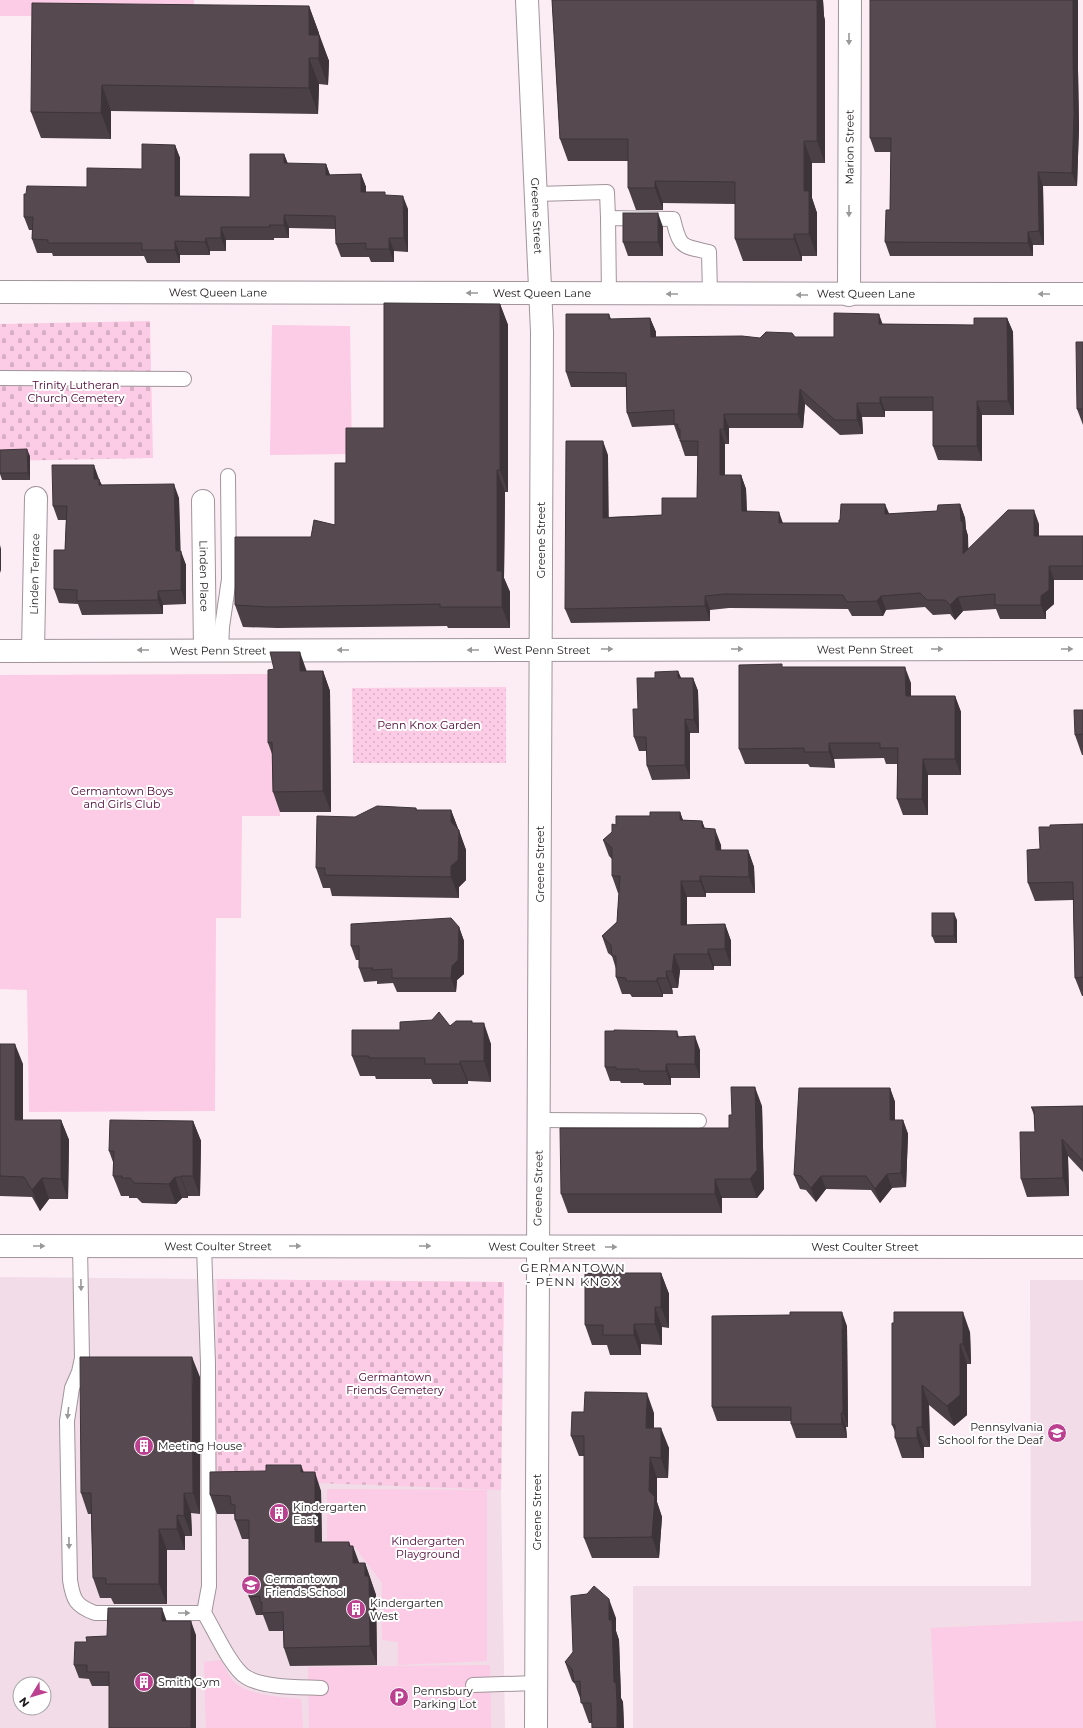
<svg xmlns="http://www.w3.org/2000/svg" width="1083" height="1728" font-family="Montserrat,sans-serif">
	<defs>
		<pattern id="grass-dots" width="8" height="8" patternUnits="userSpaceOnUse"><rect width="8" height="8" fill="#fccbe5"/><path d="M2 2h.1M6 6h.1" fill="none" stroke="#d8aec4" stroke-width="1.8" stroke-linecap="round"/></pattern>
		<pattern id="cemetery-stones" width="16" height="16" patternUnits="userSpaceOnUse"><rect width="16" height="16" fill="#fccbe5"/><path d="M2 7V4a2 2 0 0 1 4 0v3zM10 15v-3a2 2 0 0 1 4 0v3z" fill="#d8aec4"/></pattern>
	</defs>
	<rect width="100%" height="100%" fill="#fcedf5"/>
	<g fill="#f1dce7" fill-rule="evenodd">
		<path d="M 0,1277 L 504,1282 L 501,1490 L 505,1728 L 0,1728 ZM 20,1684 L 44,1684 L 44,1708 L 20,1708 Z"/>
		<polygon points="1030,1280 1083,1280 1083,1728 633,1728 633,1586 1031,1586"/>
	</g>
	<polygon fill="url(#grass-dots)" points="506,687 506,763 353,763 352,688"/>
	<g fill="url(#cemetery-stones)">
		<polygon points="150,321 153,458 0,461 0,324"/>
		<polygon points="217,1279 504,1282 501,1490 216,1479"/>
	</g>
	<g fill="#fccbe5">
		<polygon points="0,0 194,0 195,16 0,16"/>
		<polygon points="272,325 350,326 352,454 270,455"/>
		<polygon points="277,674 280,816 242,816 241,918 216,918 215,1111 29,1112 27,990 0,989 0,675"/>
		<polygon points="327,1489 487,1490 487,1661 398,1665 398,1642 382,1640 382,1583 355,1547 327,1548"/>
		<polygon points="1083,1621 1083,1728 936,1728 931,1628"/>
		<path d="M 221,1660 C 225,1667 228,1676 234,1682 C 249,1696 282,1697 301,1699 L 303,1728 L 206,1728 L 204,1662 Z"/>
		<polygon points="490,1665 491,1728 309,1728 308,1667"/>
	</g>
	<g fill="none" stroke-linecap="round" stroke-linejoin="round">
		<defs>
			<g id="lane">
				<polyline points="536,194 607,192 608,218"/>
				<path d="M 609,294 L 608,218 L 673,219 C 680,248 681,246 709,252 L 710,294"/>
				<polyline points="0,378 184,379"/>
				<polyline points="221,650 222,627 229,579 228,476"/>
				<polyline points="539,1120 699,1121"/>
				<path d="M 80,1246 L 82,1358 L 79,1372 L 72,1388 L 67,1421 L 70,1580 C 73,1600 76,1606 95,1613 L 204,1613 L 209,1586 L 208,1364 L 204,1246"/>
				<path d="M 204,1613 C 214,1629 231,1668 246,1677 C 263,1688 300,1687 321,1688"/>
				<polyline points="473,1685 536,1683"/>
			</g>
			<g id="street">
				<path id="s1" d="M 527,0 L 542,332 L 536,1728"/>
				<path id="s2" d="M 0,292 L 1083,294"/>
				<path id="s3" d="M 849,295 L 850,0"/>
				<path id="s4" d="M 203,501 L 205,650"/>
				<path id="s5" d="M 0,651 L 1083,649"/>
				<path id="s6" d="M 33,651 L 36,498"/>
				<path id="s7" d="M 0,1246 L 1083,1247"/>
			</g>
		</defs>
		<use href="#lane" stroke="#a1949b" stroke-width="16"/>
		<use href="#street" stroke="#a1949b" stroke-width="24"/>
		<use href="#lane" stroke="#fff" stroke-width="14"/>
		<use href="#street" stroke="#fff" stroke-width="22"/>
	</g>
	<g fill="#4a4045">
		<polygon points="552,0 823,0 824,16 825,21 825,163 812,163 812,198 817,213 817,256 802,256 802,261 743,261 735,239 735,204 663,203 663,210 636,210 628,188 628,161 568,161 560,139"/>
		<polygon points="870,0 1078,0 1078,70 1079,127 1077,186 1043,186 1044,245 1033,245 1033,256 890,256 885,242 890,210 891,152 875,152 870,138"/>
		<polygon points="309,6 329,61 328,85 319,84 318,114 111,111 111,139 41,138 31,112"/>
		<polygon points="175,145 180,158 180,196 250,197 284,154 288,164 326,164 330,175 361,174 366,187 366,192 386,195 408,209 408,252 394,251 394,262 371,262 369,257 341,257 336,244 336,229 289,228 289,238 274,238 274,240 226,240 226,251 210,251 210,255 180,255 180,263 147,263 144,256 53,256 52,253 37,253 32,239 32,230 29,230 24,217 87,187 142,169"/>
		<polygon points="663,227 663,256 628,256 623,242"/>
		<polygon points="500,304 508,325 508,492 505,492 504,578 510,592 510,628 448,628 447,626 277,628 243,627 235,605 311,537 335,525 346,463 384,428"/>
		<polygon points="609,314 611,319 650,318 656,332 656,337 760,338 834,337 883,324 974,325 1007,318 1013,332 1014,415 982,415 982,461 938,460 933,446 933,411 885,411 885,417 862,417 863,434 840,435 805,404 803,428 729,428 729,444 725,444 725,475 741,475 746,489 747,511 783,523 839,523 889,514 937,511 960,504 965,518 966,529 968,536 968,549 1039,524 1039,536 1083,536 1083,580 1054,580 1054,604 1046,611 1046,619 1000,619 996,609 963,611 955,620 950,614 933,615 925,607 886,610 883,616 852,616 848,609 729,608 710,610 710,621 571,623 565,609 608,455 608,517 662,515 697,498 698,456 685,456 680,441 680,439 679,439 674,425 632,427 627,413 626,387 571,387 566,372"/>
		<polygon points="1083,342 1083,425 1077,409"/>
		<polygon points="0,450 30,456 30,480 2,480 0,474"/>
		<polygon points="99,479 102,485 179,498 180,551 186,565 186,604 163,605 163,614 82,615 78,604 59,603 54,589 65,550 66,520 58,520 53,506"/>
		<polygon points="783,667 911,683 911,696 955,696 961,712 961,775 928,775 928,815 903,815 897,799 897,764 886,764 884,758 834,759 835,768 810,767 808,764 745,764 739,749"/>
		<polygon points="306,671 323,671 330,691 331,812 280,812 273,792 272,754 268,743"/>
		<polygon points="678,671 681,678 693,678 698,691 699,733 690,733 690,779 652,780 647,766 647,751 639,751 634,737 638,709 655,678"/>
		<polygon points="1083,710 1083,755 1082,755 1075,735"/>
		<polygon points="416,808 417,810 451,810 466,850 466,880 459,887 459,898 332,896 330,888 323,888 316,868 355,817"/>
		<polygon points="680,812 683,820 702,821 705,829 721,845 721,850 748,850 754,867 755,893 706,893 706,897 687,897 687,925 725,924 731,941 731,966 714,966 714,970 680,970 678,988 672,988 673,994 663,994 663,997 632,997 630,994 622,994 616,977 616,969 612,956 608,953 602,936 617,922 619,893 618,893 612,876 612,859 609,856 603,840 612,832 616,825 650,816"/>
		<polygon points="1083,824 1083,996 1082,996 1075,978 1073,900 1035,901 1028,883 1040,849 1050,827"/>
		<polygon points="957,920 957,943 935,943 932,936"/>
		<polygon points="459,927 464,941 464,974 457,980 456,992 397,992 393,983 377,984 377,981 364,982 359,968 359,960 356,960 351,946"/>
		<polygon points="473,1023 491,1044 491,1082 468,1081 468,1084 433,1084 431,1079 376,1079 375,1076 360,1076 352,1056 400,1030"/>
		<polygon points="677,1031 679,1037 700,1050 700,1078 671,1078 671,1085 644,1085 643,1083 621,1083 620,1081 610,1081 605,1067"/>
		<polygon points="0,1044 23,1064 23,1120 61,1120 69,1140 68,1199 49,1199 40,1211 32,1197 0,1196"/>
		<polygon points="890,1088 895,1102 895,1120 903,1120 908,1134 906,1187 892,1188 880,1203 871,1190 826,1189 816,1202 806,1190 800,1189 794,1175"/>
		<polygon points="762,1106 764,1189 757,1198 722,1198 722,1213 568,1213 561,1194 729,1128 732,1115"/>
		<polygon points="1083,1106 1083,1172 1068,1156 1069,1196 1027,1197 1021,1179 1035,1132 1034,1115 1031,1107"/>
		<polygon points="193,1121 201,1141 200,1196 188,1196 188,1198 182,1198 176,1204 142,1203 137,1198 129,1198 129,1196 121,1196 113,1176 113,1162 109,1151"/>
		<polygon points="626,1273 661,1273 669,1294 669,1328 662,1327 662,1345 641,1344 641,1355 610,1355 607,1345 592,1345 585,1325 597,1274"/>
		<polygon points="892,1323 970,1332 971,1364 967,1364 967,1415 954,1426 929,1405 930,1447 924,1447 924,1458 902,1458 895,1438 895,1432 892,1425"/>
		<polygon points="847,1326 848,1427 846,1427 847,1438 796,1438 791,1424 791,1421 717,1421 712,1407"/>
		<polygon points="200,1377 200,1514 191,1513 192,1536 185,1536 185,1550 167,1550 167,1604 114,1604 111,1598 100,1598 93,1578 91,1514 88,1514 81,1493"/>
		<polygon points="654,1413 654,1428 669,1448 668,1478 657,1478 657,1502 662,1517 659,1558 592,1558 584,1538 584,1456 579,1456 571,1436"/>
		<polygon points="304,1472 321,1491 322,1542 350,1546 359,1563 365,1563 376,1595 377,1665 290,1666 284,1648 283,1631 269,1631 263,1615 256,1615 249,1597 249,1539 242,1539 235,1520 234,1514 217,1514 210,1495"/>
		<polygon points="616,1618 616,1631 619,1640 621,1698 623,1702 624,1728 592,1728 592,1723 589,1723 575,1684 572,1681 565,1662"/>
		<polygon points="166,1621 196,1635 109,1686 92,1686 89,1679 79,1678 74,1665 87,1642"/>
	</g>
	<g fill="#3c3438">
		<polygon points="816,0 823,0 824,16 825,21 825,163 817,141"/>
		<polygon points="1073,0 1078,0 1078,70 1079,127 1077,186 1072,173"/>
		<polygon points="309,6 319,33 319,42 319,35 329,61 328,85 309,35"/>
		<polygon points="309,58 319,84 318,114 309,88"/>
		<polygon points="102,85 111,111 111,139 101,113"/>
		<polygon points="804,141 812,163 812,198 817,213 817,256 809,234 804,191"/>
		<polygon points="175,145 180,158 180,209 175,196"/>
		<polygon points="284,154 289,167 284,163"/>
		<polygon points="326,164 331,178 326,175"/>
		<polygon points="1038,172 1043,186 1044,245 1039,231"/>
		<polygon points="361,174 366,187 366,205 361,192"/>
		<polygon points="655,181 663,203 663,210 655,188"/>
		<polygon points="403,196 408,209 408,252 404,238"/>
		<polygon points="658,213 663,227 663,256 658,242"/>
		<polygon points="284,215 289,228 289,238 284,225"/>
		<polygon points="221,227 226,240 226,251 221,238"/>
		<polygon points="1028,232 1033,245 1033,256 1028,243"/>
		<polygon points="794,234 802,256 802,261 794,239"/>
		<polygon points="206,238 210,251 210,255 205,242"/>
		<polygon points="389,238 394,251 394,262 389,249"/>
		<polygon points="175,241 180,255 180,263 175,250"/>
		<polygon points="500,304 508,325 508,492 500,470"/>
		<polygon points="879,314 884,328 879,324"/>
		<polygon points="650,318 656,332 656,351 651,337"/>
		<polygon points="1007,318 1013,332 1014,415 1008,401"/>
		<polygon points="800,389 805,404 803,428 798,414"/>
		<polygon points="880,397 885,411 885,417 880,403"/>
		<polygon points="977,401 982,415 982,461 977,446"/>
		<polygon points="857,403 862,417 863,434 857,420"/>
		<polygon points="724,414 729,428 729,444 724,429"/>
		<polygon points="720,429 725,444 725,489 720,475"/>
		<polygon points="603,441 608,455 609,532 603,518"/>
		<polygon points="27,449 30,456 30,480 28,473"/>
		<polygon points="94,465 104,493 94,479"/>
		<polygon points="497,470 505,492 504,578 510,592 510,628 502,607 497,571"/>
		<polygon points="741,475 746,489 747,526 742,511"/>
		<polygon points="174,484 179,498 181,562 181,551 186,565 186,604 181,590 176,551"/>
		<polygon points="885,504 891,518 885,514"/>
		<polygon points="960,504 965,518 966,529 968,536 969,569 963,554"/>
		<polygon points="1034,510 1039,524 1039,550 1034,536"/>
		<polygon points="779,512 784,526 779,523"/>
		<polygon points="0,545 1,549 1,573 0,570"/>
		<polygon points="1049,566 1054,580 1054,604 1046,611 1046,619 1041,605 1041,596"/>
		<polygon points="158,591 163,605 163,614 158,600"/>
		<polygon points="705,596 710,610 710,621 705,606"/>
		<polygon points="881,596 886,610 883,616 877,601"/>
		<polygon points="958,597 963,611 955,620 950,605"/>
		<polygon points="300,652 307,672 300,671"/>
		<polygon points="905,667 911,683 911,712 906,696"/>
		<polygon points="323,671 330,691 331,812 323,791"/>
		<polygon points="678,671 684,685 678,678"/>
		<polygon points="693,678 698,691 699,733 694,720"/>
		<polygon points="955,696 961,712 961,775 955,759"/>
		<polygon points="685,719 690,733 690,779 685,765"/>
		<polygon points="829,743 834,759 835,768 829,752"/>
		<polygon points="923,759 928,775 928,815 922,799"/>
		<polygon points="451,810 459,831 451,822"/>
		<polygon points="680,812 686,829 680,820"/>
		<polygon points="702,821 708,837 702,828"/>
		<polygon points="715,829 721,845 722,866 716,850"/>
		<polygon points="459,830 466,850 466,880 459,887 459,898 451,877 451,866"/>
		<polygon points="748,850 754,867 755,893 749,877"/>
		<polygon points="700,876 706,893 706,897 700,881"/>
		<polygon points="681,881 687,897 687,941 681,925"/>
		<polygon points="954,913 957,920 957,943 954,936"/>
		<polygon points="725,924 731,941 731,966 725,949"/>
		<polygon points="459,927 464,941 464,974 457,980 456,992 451,978 452,966"/>
		<polygon points="708,949 714,966 714,970 708,954"/>
		<polygon points="674,954 680,970 678,988 672,971"/>
		<polygon points="666,971 672,988 673,994 667,978"/>
		<polygon points="657,978 663,994 663,997 657,981"/>
		<polygon points="484,1023 491,1044 491,1082 484,1061"/>
		<polygon points="695,1036 700,1050 700,1078 695,1064"/>
		<polygon points="15,1044 23,1064 23,1140 15,1120"/>
		<polygon points="460,1061 468,1081 468,1084 460,1064"/>
		<polygon points="666,1064 671,1078 671,1085 666,1071"/>
		<polygon points="755,1087 762,1106 764,1189 757,1198 750,1179"/>
		<polygon points="890,1088 895,1102 895,1134 890,1120"/>
		<polygon points="61,1120 69,1140 68,1199 61,1179"/>
		<polygon points="903,1120 908,1134 906,1187 901,1173"/>
		<polygon points="193,1121 201,1141 200,1196 193,1176"/>
		<polygon points="1062,1139 1068,1156 1069,1196 1063,1178"/>
		<polygon points="887,1174 892,1188 880,1203 875,1189"/>
		<polygon points="181,1176 188,1196 188,1198 181,1177"/>
		<polygon points="821,1176 826,1189 816,1202 811,1188"/>
		<polygon points="175,1177 182,1198 176,1204 169,1184"/>
		<polygon points="42,1178 49,1199 40,1211 32,1190"/>
		<polygon points="715,1179 722,1198 722,1213 715,1194"/>
		<polygon points="661,1273 669,1294 669,1328 661,1307"/>
		<polygon points="655,1307 662,1327 662,1345 655,1324"/>
		<polygon points="842,1312 847,1326 848,1427 843,1413"/>
		<polygon points="963,1312 970,1332 971,1364 963,1344"/>
		<polygon points="634,1324 641,1344 641,1355 634,1335"/>
		<polygon points="960,1344 967,1364 967,1415 954,1426 947,1406"/>
		<polygon points="192,1357 200,1377 200,1514 193,1493"/>
		<polygon points="922,1385 929,1405 930,1447 922,1427"/>
		<polygon points="647,1393 654,1413 654,1448 646,1428"/>
		<polygon points="841,1413 846,1427 847,1438 842,1424"/>
		<polygon points="917,1427 924,1447 924,1458 917,1438"/>
		<polygon points="661,1428 669,1448 668,1478 661,1458"/>
		<polygon points="650,1457 657,1478 657,1502 662,1517 659,1558 652,1537 649,1491"/>
		<polygon points="301,1465 308,1483 301,1472"/>
		<polygon points="315,1472 321,1491 322,1561 315,1542"/>
		<polygon points="184,1493 191,1513 192,1536 184,1516"/>
		<polygon points="177,1515 185,1536 185,1550 177,1529"/>
		<polygon points="159,1529 167,1550 167,1604 159,1584"/>
		<polygon points="349,1542 353,1552 353,1546 360,1565 353,1563 349,1546"/>
		<polygon points="365,1563 376,1595 377,1665 370,1646 365,1576"/>
		<polygon points="609,1599 616,1618 616,1631 619,1640 621,1698 623,1702 624,1728 617,1728 614,1682 609,1620"/>
		<polygon points="162,1608 167,1622 162,1621"/>
		<polygon points="191,1621 196,1635 196,1728 191,1728"/>
	</g>
	<g fill="#564a50" stroke="#3c3438">
		<polygon points="552,0 817,0 817,141 804,141 804,191 809,191 809,234 794,234 794,239 735,239 735,182 655,181 655,188 628,188 628,139 560,139"/>
		<polygon points="870,0 1073,0 1073,56 1074,114 1072,173 1038,172 1039,231 1028,232 1028,243 885,242 886,210 890,210 891,138 870,138"/>
		<polygon points="32,3 309,6 309,35 319,35 319,58 309,58 309,88 102,85 101,113 31,112"/>
		<polygon points="142,144 175,145 175,196 250,197 250,154 284,154 284,163 326,164 326,175 361,174 361,192 385,192 385,195 403,196 404,238 389,238 389,249 366,249 366,243 336,244 335,216 284,215 284,225 269,225 270,227 221,227 221,238 206,238 205,242 175,241 175,250 142,250 142,243 48,243 48,240 32,239 33,217 24,217 24,194 26,194 27,186 87,187 87,168 142,169"/>
		<rect x="623" y="213" width="35" height="29"/>
		<polygon points="384,303 500,304 500,470 497,470 497,571 502,571 502,607 440,607 440,604 269,607 235,605 235,537 311,537 314,520 335,525 335,463 346,463 346,428 384,428"/>
		<polygon points="834,313 879,314 879,324 974,325 974,318 1007,318 1008,401 977,401 977,446 933,446 933,397 880,397 880,403 857,403 857,420 835,420 800,389 798,414 724,414 724,429 720,429 720,475 741,475 742,511 779,512 779,523 839,523 839,520 840,520 841,504 885,504 885,514 937,511 938,505 960,504 961,521 963,522 963,554 1008,510 1034,510 1034,536 1083,536 1083,566 1049,566 1049,590 1041,596 1041,605 995,605 995,594 958,597 950,605 945,600 927,600 920,593 881,596 877,601 847,602 843,595 724,594 705,596 705,606 565,609 566,441 603,441 603,518 662,515 662,498 697,498 698,441 680,441 680,429 678,429 678,424 674,424 674,410 627,413 626,373 566,372 566,314 609,314 609,319 650,318 651,337 742,336 760,338 766,332 792,333 795,337 834,337"/>
		<polygon points="1076,342 1083,342 1083,409 1077,409"/>
		<polygon points="27,449 28,473 0,473 0,450"/>
		<polygon points="52,465 94,465 94,479 99,479 99,485 174,484 176,551 181,551 181,590 158,591 158,600 77,601 77,590 54,589 54,550 65,550 67,506 53,506"/>
		<polygon points="270,652 300,652 300,671 323,671 323,791 273,792 272,742 268,743 268,670 274,669"/>
		<polygon points="782,664 782,667 905,667 906,696 955,696 955,759 923,759 922,799 897,799 898,748 880,748 880,743 829,743 829,752 804,752 804,748 739,749 739,665"/>
		<polygon points="678,671 678,678 693,678 694,720 685,719 685,765 647,766 646,737 634,737 633,709 638,709 637,678 655,678 655,672"/>
		<polygon points="1074,710 1083,710 1083,734 1075,735"/>
		<polygon points="377,806 416,808 416,810 451,810 451,822 459,830 458,860 451,866 451,877 325,875 325,868 316,868 317,816 355,817"/>
		<polygon points="650,812 680,812 680,820 702,821 702,828 715,829 716,850 748,850 749,877 700,876 700,881 681,881 681,925 725,924 725,949 708,949 708,954 674,954 672,971 666,971 667,978 657,978 657,981 626,981 626,978 616,977 616,956 612,956 611,945 602,936 617,922 620,876 612,876 612,848 603,840 612,832 612,824 616,825 616,816 650,816"/>
		<polygon points="1083,824 1083,977 1075,978 1073,882 1028,883 1027,850 1040,849 1039,827 1050,827 1050,825"/>
		<rect x="932" y="913" width="22" height="23"/>
		<polygon points="451,918 459,927 458,960 452,966 451,978 392,978 392,969 372,970 373,968 359,968 359,946 351,946 351,924"/>
		<polygon points="439,1012 450,1026 456,1021 472,1021 472,1023 484,1023 484,1061 460,1061 460,1064 425,1064 425,1058 369,1058 369,1056 352,1056 352,1030 400,1030 400,1022 432,1020"/>
		<polygon points="614,1030 677,1031 677,1037 695,1036 695,1064 666,1064 666,1071 639,1071 639,1069 616,1069 616,1067 605,1067 605,1031 614,1031"/>
		<polygon points="0,1044 15,1044 15,1120 61,1120 61,1179 42,1178 32,1190 24,1177 0,1176"/>
		<polygon points="731,1087 755,1087 757,1170 750,1179 715,1179 715,1194 561,1194 560,1128 729,1128 729,1115 732,1115"/>
		<polygon points="799,1088 890,1088 890,1120 903,1120 901,1173 887,1174 875,1189 866,1176 821,1176 811,1188 801,1176 794,1175"/>
		<polygon points="1083,1106 1083,1161 1062,1139 1063,1178 1021,1179 1020,1132 1035,1132 1034,1110 1031,1107"/>
		<polygon points="110,1120 193,1121 193,1176 181,1176 181,1177 175,1177 169,1184 134,1183 130,1178 122,1178 122,1176 113,1176 114,1151 109,1151"/>
		<polygon points="597,1267 624,1267 624,1273 661,1273 661,1307 655,1307 655,1324 634,1324 634,1335 603,1335 603,1325 585,1325 585,1273 597,1274"/>
		<polygon points="790,1312 842,1312 843,1413 841,1413 842,1424 791,1424 791,1407 712,1407 712,1316 790,1315"/>
		<polygon points="894,1312 963,1312 963,1344 960,1344 960,1395 947,1406 922,1385 922,1427 917,1427 917,1438 895,1438 895,1425 892,1425 892,1323 894,1323"/>
		<polygon points="80,1357 192,1357 193,1493 184,1493 184,1516 177,1515 177,1529 159,1529 159,1584 106,1584 106,1578 93,1578 91,1493 81,1493"/>
		<polygon points="585,1392 647,1393 646,1428 661,1428 661,1458 650,1457 649,1491 655,1497 652,1537 584,1538 584,1436 571,1436 572,1412 584,1412"/>
		<polygon points="266,1465 301,1465 301,1472 315,1472 315,1542 349,1542 349,1546 353,1546 353,1563 365,1563 365,1576 369,1576 370,1646 284,1648 283,1612 262,1613 262,1602 260,1602 260,1596 249,1597 249,1520 235,1520 235,1505 231,1504 230,1496 210,1495 210,1472 266,1471"/>
		<polygon points="594,1586 609,1599 609,1620 612,1620 614,1682 616,1683 617,1702 617,1728 592,1728 591,1703 581,1703 580,1681 574,1682 572,1669 565,1662 573,1652 571,1596 587,1594"/>
		<polygon points="108,1608 162,1608 162,1621 191,1621 191,1728 109,1728 109,1672 87,1672 87,1665 74,1665 75,1642 87,1642 86,1637 107,1636"/>
	</g>
	<defs><path id="oneway-solid" d="M-6-.8H1V-3.2L6.5 0L1 3.2V.8H-6Z"/></defs>
	<g fill="#9a9899">
		<use href="#oneway-solid" transform="translate(849 39) rotate(90)"/>
		<use href="#oneway-solid" transform="translate(849 211) rotate(90)"/>
		<use href="#oneway-solid" transform="translate(472 293) rotate(-180)"/>
		<use href="#oneway-solid" transform="translate(672 294) rotate(-180)"/>
		<use href="#oneway-solid" transform="translate(1044 294) rotate(180)"/>
		<use href="#oneway-solid" transform="translate(802 295) rotate(-180)"/>
		<use href="#oneway-solid" transform="translate(607 649)"/>
		<use href="#oneway-solid" transform="translate(737 649)"/>
		<use href="#oneway-solid" transform="translate(937 649)"/>
		<use href="#oneway-solid" transform="translate(1067 649)"/>
		<use href="#oneway-solid" transform="translate(143 650) rotate(180)"/>
		<use href="#oneway-solid" transform="translate(343 650) rotate(180)"/>
		<use href="#oneway-solid" transform="translate(473 650) rotate(180)"/>
		<use href="#oneway-solid" transform="translate(39 1246)"/>
		<use href="#oneway-solid" transform="translate(295 1246)"/>
		<use href="#oneway-solid" transform="translate(425 1246)"/>
		<use href="#oneway-solid" transform="translate(611 1247)"/>
		<use href="#oneway-solid" transform="translate(81 1285) rotate(89)"/>
		<use href="#oneway-solid" transform="translate(68 1413) rotate(96)"/>
		<use href="#oneway-solid" transform="translate(69 1543) rotate(89)"/>
		<use href="#oneway-solid" transform="translate(184 1613)"/>
	</g>
	<defs>
		<symbol id="school-disc" viewBox="-11 -11 22 22"><circle r="9.5" fill="#bc4090" stroke="#fff"/><path d="M0-5L7-2L0 1L-7-2ZM-4 1L0 2.5L4 1V4Q0 6-4 4Z" fill="#fff"/></symbol>
		<symbol id="building-disc" viewBox="-11 -11 22 22"><circle r="9.5" fill="#bc4090" stroke="#fff"/><path d="M-4-6H4V6H1V3H-1V6H-4ZM-2.5-4.3h1.7v1.8h-1.7ZM.8-4.3h1.7v1.8H.8ZM-2.5-1h1.7V.8h-1.7ZM.8-1h1.7V.8H.8Z" fill="#fff"/></symbol>
		<symbol id="parking-disc" viewBox="-11 -11 22 22"><circle r="9.5" fill="#bc4090" stroke="#fff"/><path d="M-3.5-5.5H1a3.5 3.5 0 0 1 0 7H-1V5.5H-3.5ZM-1-3.4V-.6H.8a1.4 1.4 0 0 0 0-2.8Z" fill="#fff"/></symbol>
	</defs>
	<g fill-rule="evenodd">
		<use href="#school-disc" x="1046" y="1422" width="22" height="22"/>
		<use href="#building-disc" x="133" y="1435" width="22" height="22"/>
		<use href="#building-disc" x="268" y="1502" width="22" height="22"/>
		<use href="#school-disc" x="240" y="1574" width="22" height="22"/>
		<use href="#building-disc" x="345" y="1598" width="22" height="22"/>
		<use href="#building-disc" x="133" y="1671" width="22" height="22"/>
		<use href="#parking-disc" x="388" y="1686" width="22" height="22"/>
	</g>
	<g text-anchor="middle" dominant-baseline="central" stroke-width="4" stroke-linejoin="round" paint-order="stroke">
		<g font-size="11" fill="#1e191c" stroke="#fff">
			<text stroke="none"><textPath href="#s3" startOffset="148">Marion Street</textPath></text>
			<text stroke="none"><textPath href="#s1" startOffset="216">Greene Street</textPath></text>
			<text stroke="none"><textPath href="#s2" startOffset="218">West Queen Lane</textPath></text>
			<text stroke="none"><textPath href="#s2" startOffset="542">West Queen Lane</textPath></text>
			<text stroke="none"><textPath href="#s2" startOffset="866">West Queen Lane</textPath></text>
			<text transform="translate(541 540) rotate(-90)">Greene Street</text>
			<text stroke="none"><textPath href="#s6" startOffset="77">Linden Terrace</textPath></text>
			<text stroke="none"><textPath href="#s4" startOffset="75">Linden Place</textPath></text>
			<text stroke="none"><textPath href="#s5" startOffset="542">West Penn Street</textPath></text>
			<text stroke="none"><textPath href="#s5" startOffset="865">West Penn Street</textPath></text>
			<text stroke="none"><textPath href="#s5" startOffset="218">West Penn Street</textPath></text>
			<text transform="translate(540 864) rotate(-90)">Greene Street</text>
			<text transform="translate(538 1188) rotate(-89)">Greene Street</text>
			<text stroke="none"><textPath href="#s7" startOffset="218">West Coulter Street</textPath></text>
			<text stroke="none"><textPath href="#s7" startOffset="542">West Coulter Street</textPath></text>
			<text stroke="none"><textPath href="#s7" startOffset="865">West Coulter Street</textPath></text>
			<text transform="translate(537 1512) rotate(-90)">Greene Street</text>
		</g>
		<g font-size="11" fill="#4d0336" stroke="#fff">
			<text x="76" y="385">Trinity Lutheran<tspan x="76" dy="13">Church Cemetery</tspan></text>
			<text x="429" y="725">Penn Knox Garden</text>
			<text x="122" y="791">Germantown Boys<tspan x="122" dy="13">and Girls Club</tspan></text>
			<text x="395" y="1377">Germantown<tspan x="395" dy="13">Friends Cemetery</tspan></text>
			<text x="428" y="1541">Kindergarten<tspan x="428" dy="13">Playground</tspan></text>
		</g>
		<g font-size="11" fill="#1e191c" stroke="#fff" text-anchor="start">
			<text x="1043" y="1427" text-anchor="end">Pennsylvania<tspan x="1043" dy="13">School for the Deaf</tspan></text>
			<text x="158" y="1446">Meeting House</text>
			<text x="293" y="1507">Kindergarten<tspan x="293" dy="13">East</tspan></text>
			<text x="265" y="1579">Germantown<tspan x="265" dy="13">Friends School</tspan></text>
			<text x="370" y="1603">Kindergarten<tspan x="370" dy="13">West</tspan></text>
			<text x="158" y="1682">Smith Gym</text>
			<text x="413" y="1691">Pennsbury<tspan x="413" dy="13">Parking Lot</tspan></text>
		</g>
		<g font-size="12" letter-spacing="1" fill="#1e191c" stroke="#fff">
			<text x="573" y="1267">GERMANTOWN<tspan x="573" dy="14">- PENN KNOX</tspan></text>
		</g>
	</g>
	<g transform="translate(32 1696) rotate(232)"><circle r="19" fill="#ffffff" stroke="#a5a3a4"/>
	<path d="M0-3L7 15L0 10L-7 15Z" fill="#bc4090"/>
	<text y="-6" font-size="11" font-weight="bold" text-anchor="middle" fill="#1e191c">N</text>
	</g>
</svg>
